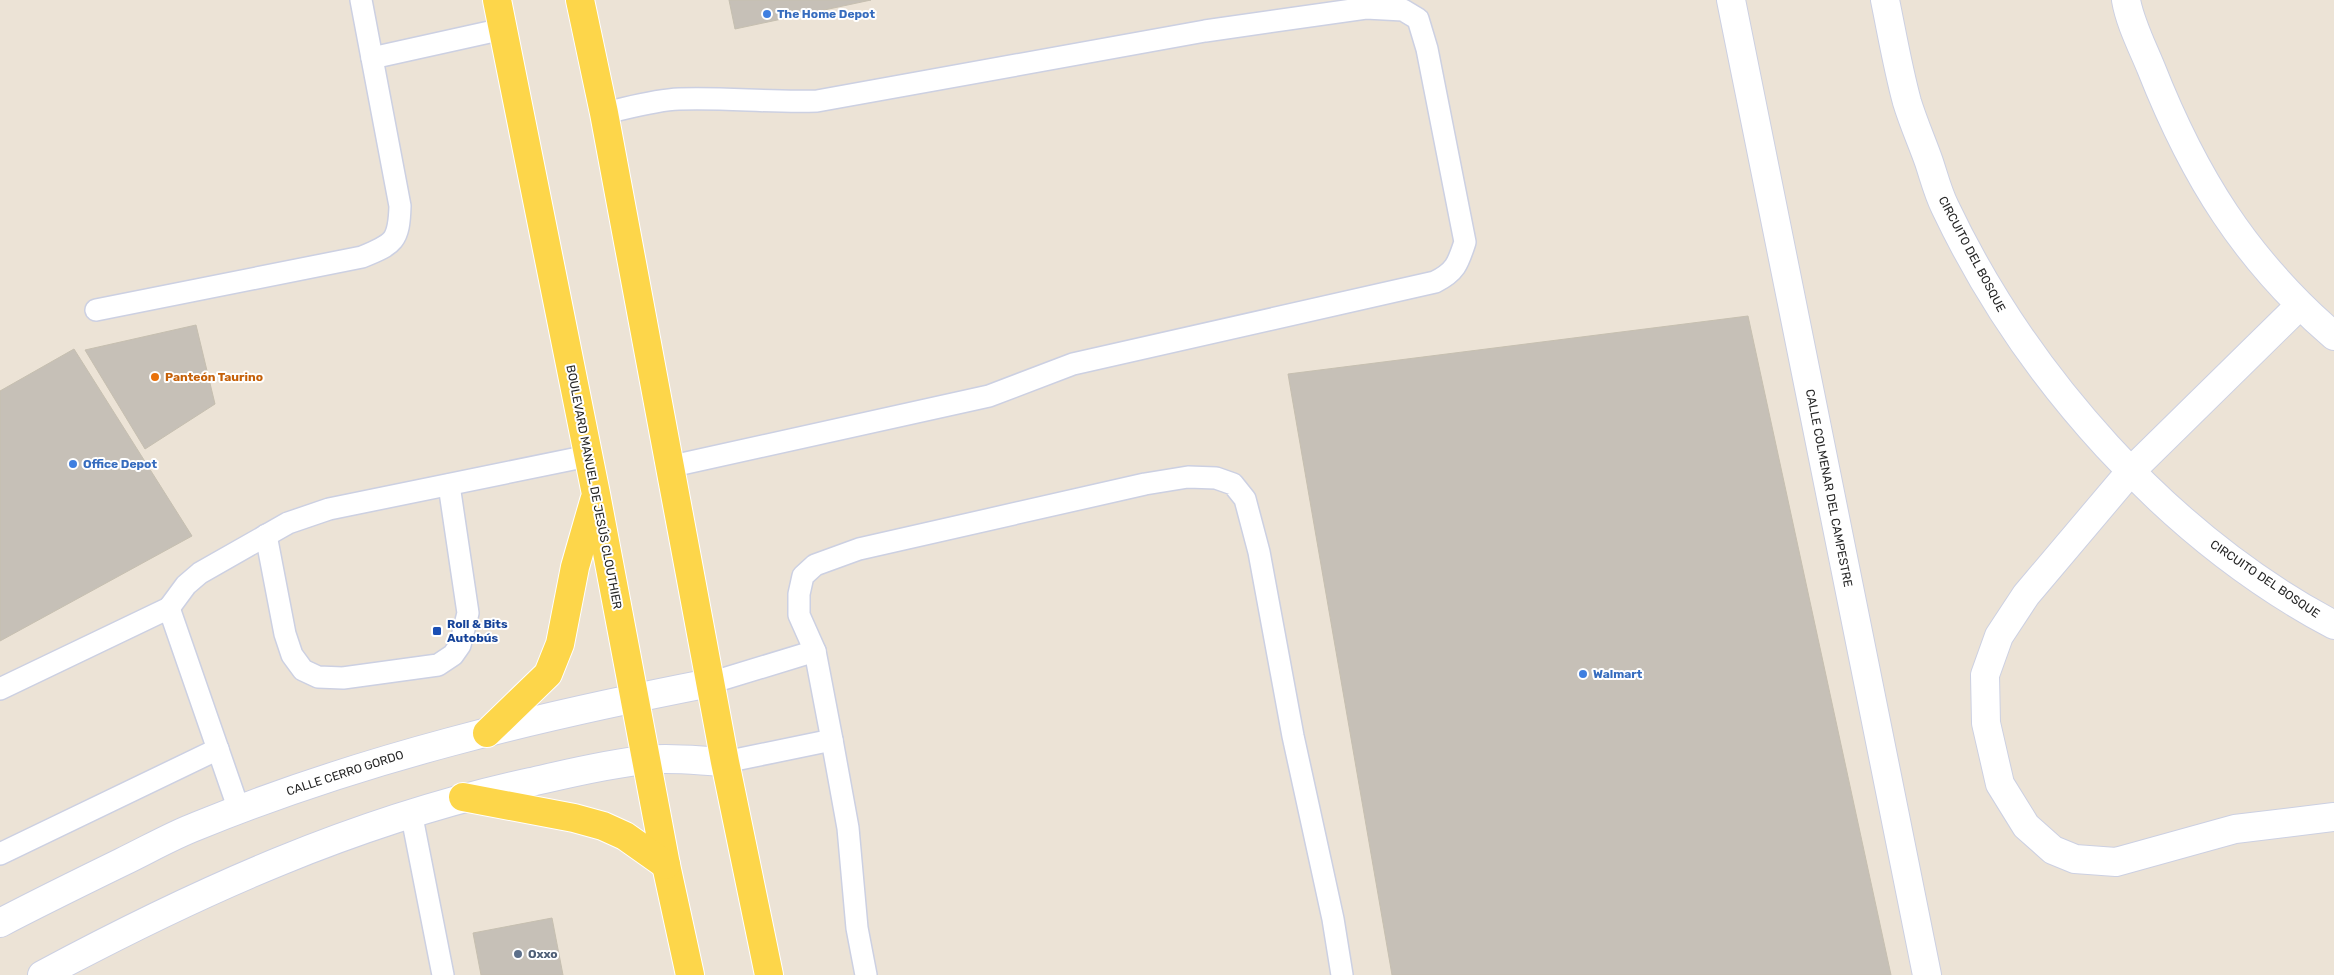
<svg xmlns="http://www.w3.org/2000/svg" width="2334" height="975" font-family="Rubik,sans-serif">
	<rect width="100%" height="100%" fill="#ece3d6"/>
	<g fill="#c6c0b7" stroke="#c6bfb0">
		<polygon points="729,0 871,0 735,29"/>
		<polygon points="1748,316 1891,975 1392,975 1288,374"/>
		<polygon points="196,325 215,404 145,449 85,350"/>
		<polygon points="74,349 192,536 0,641 0,391"/>
		<polygon points="552,918 563,975 481,975 473,933"/>
	</g>
	<g fill="none" stroke-linecap="round" stroke-linejoin="round">
		<defs>
			<g id="service">
				<polyline points="372,58 503,29"/>
				<path d="M 604,113 C 628,108 654,100 679,99 C 725,97 771,103 817,101 L 1205,31 L 1366,8 L 1403,10 L 1418,19 L 1427,49 L 1465,242 C 1458,264 1455,272 1435,282 L 1073,364 L 989,396 L 668,467"/>
				<path d="M 96,310 L 362,257 C 394,244 399,241 400,206 L 361,0"/>
				<polyline points="266,535 285,634 292,655 303,670 318,677 343,678 438,665 453,655 460,645 468,613 449,485"/>
				<polyline points="169,608 186,585 200,573 288,523 329,509 588,456"/>
				<polyline points="710,683 815,651"/>
				<polyline points="0,689 169,608 239,810"/>
				<polyline points="725,762 832,740"/>
				<polyline points="411,812 443,975"/>
				<polyline points="0,854 218,749"/>
				<polyline points="866,975 857,928 848,828 832,740 815,651 799,615 799,594 803,576 815,565 859,549 1145,484 1188,477 1216,478 1233,484 1245,499 1259,552 1293,736 1333,919 1342,975"/>
			</g>
			<g id="minor">
				<polyline points="1731,0 1927,975"/>
				<path d="M 1885,0 C 1892,34 1898,69 1907,102 C 1913,122 1922,142 1929,162 C 1934,177 1938,193 1945,207 C 2025,376 2168,537 2334,625"/>
				<path d="M 2126,0 C 2130,23 2142,46 2151,68 C 2194,177 2245,259 2334,336"/>
				<polyline points="2299,306 2130,472 2026,595 1999,636 1985,675 1986,723 2000,784 2026,826 2053,850 2075,859 2116,862 2235,829 2334,817"/>
			</g>
			<g id="secondary">
				<path d="M 0,923 C 40,902 81,882 122,862 C 147,850 171,836 197,826 C 361,759 535,717 710,683"/>
				<path d="M 42,975 C 199,891 356,820 531,782 C 566,774 611,763 646,760 C 671,757 699,761 725,762"/>
			</g>
			<g id="primary">
				<polyline points="497,0 596,494 666,865 690,975"/>
				<polyline points="580,0 604,113 725,762 769,975"/>
				<polyline points="487,733 548,674 560,644 575,567 594,501"/>
				<polyline points="463,797 574,818 603,826 625,836 666,865"/>
			</g>
		</defs>
		<use href="#service" stroke="#ccd0e2" stroke-width="24"/>
		<use href="#minor" stroke="#ccd0e2" stroke-width="30"/>
		<use href="#secondary" stroke="#ccd0e2" stroke-width="30"/>
		<use href="#primary" stroke="#fff" stroke-width="30"/>
		<use href="#service" stroke="#fff" stroke-width="21"/>
		<use href="#minor" stroke="#fff" stroke-width="28"/>
		<use href="#secondary" stroke="#fff" stroke-width="28"/>
		<use href="#primary" stroke="#fdd64a" stroke-width="28"/>
	</g>
	<g fill="#3f7fe0" stroke="#fff" stroke-width="2">
		<circle cx="767" cy="14" r="5"/>
		<circle cx="73" cy="464" r="5"/>
		<circle cx="1583" cy="674" r="5"/>
	</g>
	<circle fill="#e8710a" stroke="#fff" stroke-width="2" cx="155" cy="377" r="5"/>
	<rect fill="#1a4fb4" stroke="#fff" stroke-width="2" x="432" y="626" width="10" height="10" rx="2.5"/>
	<circle fill="#5c6f8a" stroke="#fff" stroke-width="2" cx="518" cy="954" r="5"/>
	<g text-anchor="middle" dominant-baseline="central" stroke-width="4" stroke-linejoin="round" paint-order="stroke">
		<g font-size="12" font-weight="bold" fill="#366cbe" stroke="#fff" text-anchor="start">
			<text x="777" y="14">The Home Depot</text>
			<text x="83" y="464">Office Depot</text>
			<text x="1593" y="674">Walmart</text>
		</g>
		<g font-size="12" fill="#272727" stroke="#fff">
			<text transform="translate(1972 254) rotate(62)">CIRCUITO DEL BOSQUE</text>
			<text transform="translate(594 487) rotate(79)">BOULEVARD MANUEL DE JESÚS CLOUTHIER</text>
			<text transform="translate(1829 488) rotate(79)">CALLE COLMENAR DEL CAMPESTRE</text>
			<text transform="translate(2265 579) rotate(34)">CIRCUITO DEL BOSQUE</text>
			<text transform="translate(345 773) rotate(-18)">CALLE CERRO GORDO</text>
		</g>
		<g font-size="12" font-weight="bold" fill="#c56008" stroke="#fff" text-anchor="start">
			<text x="165" y="377">Panteón Taurino</text>
		</g>
		<g font-size="12" font-weight="bold" fill="#164399" stroke="#fff" text-anchor="start">
			<text x="447" y="624">Roll &amp; Bits<tspan x="447" dy="14">Autobús</tspan></text>
		</g>
		<g font-size="12" font-weight="bold" fill="#4e5e75" stroke="#fff" text-anchor="start">
			<text x="528" y="954">Oxxo</text>
		</g>
	</g>
</svg>
